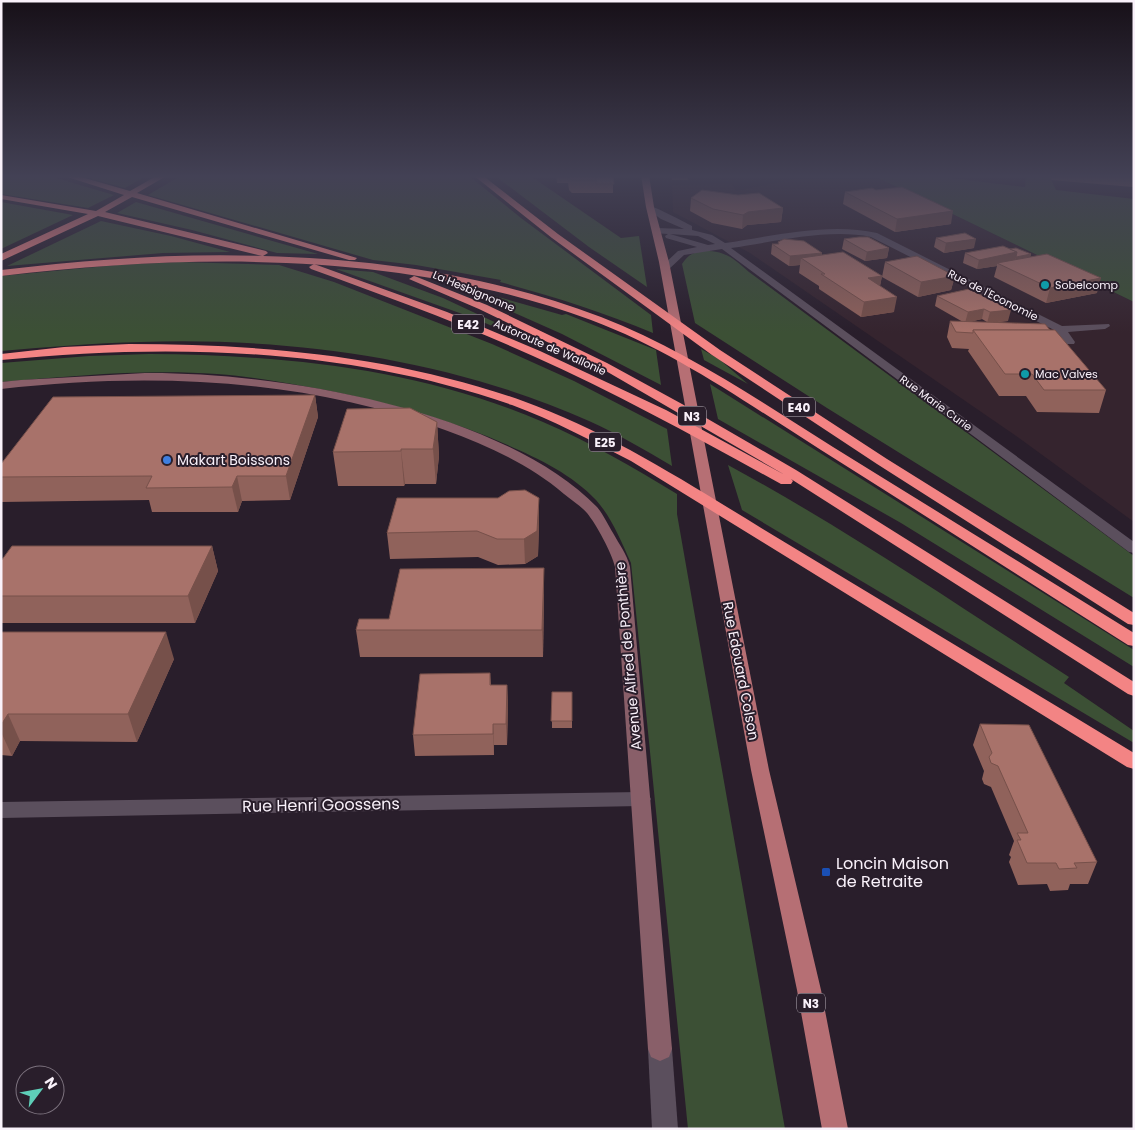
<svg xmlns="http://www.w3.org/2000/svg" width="1135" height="1130" font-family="Poppins,sans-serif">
	<rect width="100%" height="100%" fill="#291e2b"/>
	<polygon fill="#35242e" points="814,175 872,175 1134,302 1134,522 1019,438 750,253 673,212 672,185 732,184 736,191"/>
	<g fill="#3c5035">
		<polygon points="1,175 46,175 114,195 88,208 1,194"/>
		<polygon points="78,175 148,175 125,188"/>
		<path d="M 182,175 L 468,175 L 521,218 L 651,315 L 653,333 C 603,312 552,296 500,282 L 501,280 L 416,265 L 373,260 L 148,195 Z"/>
		<polygon points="494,175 529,175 621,238 639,236 647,287 589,247"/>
		<polygon points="872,175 926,175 1025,187 1026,175 1049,175 1056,190 1134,199 1134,302"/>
		<polygon points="1,202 73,215 1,249"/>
		<polygon points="136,202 318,254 277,253 192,230 117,213"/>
		<polygon points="101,221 171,236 230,252 163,253 7,266"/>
		<path d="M 702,251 C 725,250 733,258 749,272 L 1134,556 L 1134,598 L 827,408 L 695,323 L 682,264 C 688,255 692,253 702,251 Z"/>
		<path d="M 180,262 L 279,265 L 334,282 L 492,344 L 574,381 L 667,429 L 672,466 C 645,450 618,434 589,421 C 450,359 293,337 141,342 C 94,343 48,347 1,351 L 1,276 L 117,265 Z"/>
		<polygon points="336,269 373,272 443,298 529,338 531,342 468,316"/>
		<polygon points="467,288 562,315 566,314 656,350 661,385 562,334 461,289"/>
		<polygon points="701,349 719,359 748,384 704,360"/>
		<path d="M 149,354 C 283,355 418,368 543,422 C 590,442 634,468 677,494 L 677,514 L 785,1129 L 688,1129 L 631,563 C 621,541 612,518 596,500 C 568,470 526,453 489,437 C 428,413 367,397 303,386 C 274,381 246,376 217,374 C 145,369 73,376 1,382 L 1,363 L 89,356 Z"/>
		<polygon points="710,384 1134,650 1134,667 901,523 718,419"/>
		<path d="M 728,465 C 846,529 956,604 1069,677 L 1064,683 L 1134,731 L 1134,743 L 742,510 Z"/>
	</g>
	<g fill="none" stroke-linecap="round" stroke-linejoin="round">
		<g fill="#5b4f5d" fill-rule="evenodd">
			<path d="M 647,205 C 652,205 684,222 692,226 L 692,230 L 712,235 L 725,243 C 773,236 829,222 877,233 L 1062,326 L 1109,324 L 1110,326 L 1105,329 L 1068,332 L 1075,342 L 1074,344 L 1066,344 L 1056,331 L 871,237 C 829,228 774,242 731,248 L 1134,542 L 1134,553 L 1129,552 L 722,249 L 684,255 L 668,270 L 662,270 L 662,266 L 678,251 L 697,247 L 666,238 L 665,236 L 668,234 L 654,233 L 653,231 L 657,228 L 684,229 L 661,219 L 647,209 ZM 670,234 L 698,236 L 715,244 L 708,245 Z"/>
			<polygon points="641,792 648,794 651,799 648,804 641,806 1,818 1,802"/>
			<polygon points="660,1037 669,1041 672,1049 678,1129 652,1129 648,1049 651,1041"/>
		</g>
		<path fill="#895f69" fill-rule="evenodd" d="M 145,373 C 279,372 500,409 597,507 C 603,514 608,525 613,533 C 619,544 627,554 630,567 L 672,1049 L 669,1057 L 660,1061 L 651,1057 L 648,1049 L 615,567 C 612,553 596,524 587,513 C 581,506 571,500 564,494 C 529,464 488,446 445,430 C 303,378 150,372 1,389 L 1,382 L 21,380 Z"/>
		<polygon fill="#b66f74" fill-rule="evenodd" points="641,175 649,175 654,207 669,262 769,770 821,990 848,1129 822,1129 797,990 751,770 659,262 646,207"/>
		<g fill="#f38484" fill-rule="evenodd">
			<path d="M 61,175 L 74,175 L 130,191 L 158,175 L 168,175 L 137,193 L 357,258 L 355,260 L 349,260 L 132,197 L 105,212 L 266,251 L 268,253 L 263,256 C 377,259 494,276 601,317 C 684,349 758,400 833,447 C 933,509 1034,571 1134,633 L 1134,646 L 1128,645 C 1026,580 924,515 821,450 C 748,404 674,351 591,320 C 402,251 199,253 1,276 L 1,270 C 88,260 175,253 262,256 L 98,216 L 1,261 L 1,254 L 88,214 L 1,199 L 1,195 L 96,211 L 124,195 Z"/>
			<polygon points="473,175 482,175 558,234 720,350 887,459 1134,613 1134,625 1128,624 877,464 712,355 552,238"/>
			<path d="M 314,264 L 447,312 L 540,351 L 666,410 L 785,475 L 599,367 L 479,309 L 409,279 L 414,276 L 417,277 L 487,305 L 607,363 L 682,404 L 796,470 L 1134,682 L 1134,696 L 1128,694 L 791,479 L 793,481 L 791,484 L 781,484 C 699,439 618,394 533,356 C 460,323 385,296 311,269 L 309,267 Z"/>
			<path d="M 129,344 C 263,344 396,356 523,401 C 617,435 701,492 786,543 C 902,613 1018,683 1134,753 L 1134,769 L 1127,767 L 631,461 C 592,441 553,420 512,405 C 347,348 174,343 1,360 L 1,354 L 64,347 Z"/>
		</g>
	</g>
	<g fill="#90625b" fill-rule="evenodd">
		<polygon points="556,175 613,175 613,193 572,193 569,190 568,183 557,183"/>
		<polygon points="671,175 688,175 688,180 672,180"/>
		<polygon points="1049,175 1134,175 1134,184 1133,187 1051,180"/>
		<polygon points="876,190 951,224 895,232 843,204 845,192"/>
		<polygon points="691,198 783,208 781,222 747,225 742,229 712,223 690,211"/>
		<polygon points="936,238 974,248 944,253 934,247"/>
		<polygon points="844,239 889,248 887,258 865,261 842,249"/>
		<polygon points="778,242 822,253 822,255 882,276 880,286 894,312 861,317 819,289 819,286 799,273 800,265 789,266 771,254 772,244 778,244"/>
		<polygon points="1010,249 1031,254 1030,257 1097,293 1046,303 994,277 997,266 977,269 963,263 965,253"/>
		<polygon points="885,262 955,276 951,290 918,297 882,277"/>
		<path d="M 969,289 L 1008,321 L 990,323 L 1050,330 L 1106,390 L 1099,413 L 1037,412 L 1026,396 L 999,396 L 968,351 L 969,349 L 952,348 L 947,337 L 950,321 L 963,322 L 935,306 L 937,296 ZM 982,319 L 987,322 L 969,322 Z"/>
		<polygon points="315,395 318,417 290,500 242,501 238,512 152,512 149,500 1,502 1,464"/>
		<polygon points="437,422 439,456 436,484 405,484 404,486 338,486 333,452"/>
		<polygon points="539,523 538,556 525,564 498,565 478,557 390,559 387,533"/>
		<polygon points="212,546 218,571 195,623 1,623 1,561"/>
		<polygon points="544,594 543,657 360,657 356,630"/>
		<polygon points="1,632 174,659 137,742 20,741 12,756 1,755"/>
		<polygon points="490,673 491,685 507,685 508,705 507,745 494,745 494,755 415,756 413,735"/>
		<rect x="552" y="692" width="20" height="36"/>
		<polygon points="980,724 1097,862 1088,884 1070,884 1068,890 1050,891 1047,884 1018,885 1009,862 1011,857 1009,855 1014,841 991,787 984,784 982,779 984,771 973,745"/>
	</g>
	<g fill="#76504a">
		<polygon points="783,208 781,222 747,225 742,229 743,215 748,212"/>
		<polygon points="953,211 951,224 895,232 897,219"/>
		<polygon points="976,239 974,248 944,253 946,243"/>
		<polygon points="889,248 887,258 865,261 867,252"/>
		<polygon points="1017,252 1015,262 997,263 997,266 977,269 979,260"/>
		<polygon points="822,253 821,262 801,258 800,265 789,266 790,256"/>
		<polygon points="1031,254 1030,259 1015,262 1016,257"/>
		<polygon points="882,276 879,291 868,278"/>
		<polygon points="955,276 951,290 918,297 921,282"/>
		<polygon points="1101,278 1097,293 1046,303 1050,288"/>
		<polygon points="897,297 894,312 861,317 864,302"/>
		<polygon points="984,309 982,319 965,323 968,312"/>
		<polygon points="1011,310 1008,321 987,323 990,312"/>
		<polygon points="315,395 318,417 290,500 286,476"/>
		<polygon points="437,422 439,456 436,484 433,449"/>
		<polygon points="401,449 405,484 404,486 401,451"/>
		<polygon points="237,476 242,501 238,512 232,487"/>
		<polygon points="539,498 539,523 538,556 525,564 524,539"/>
		<polygon points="212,546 218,571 195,623 188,596"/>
		<polygon points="544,568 544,594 543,657 542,630"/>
		<polygon points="166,632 174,659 137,742 128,714"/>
		<polygon points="507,685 508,705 507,745 506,724"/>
		<polygon points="8,714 20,741 12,756 1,732 1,725"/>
		<polygon points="493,724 494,745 494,755 493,734"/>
	</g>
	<g fill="#a8726a" stroke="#76504a">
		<polygon points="569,175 596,175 596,180 572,180 569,178"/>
		<polygon points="596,175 613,175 614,184 596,184"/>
		<polygon points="672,175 688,175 689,176 672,176"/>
		<polygon points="902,187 953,211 897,219 845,192 872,188 876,190"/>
		<polygon points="702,190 738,195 759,193 783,208 748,212 743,215 713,209 691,198"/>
		<polygon points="965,233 976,239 946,243 936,238"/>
		<polygon points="859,237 868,237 889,248 867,252 844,239"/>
		<polygon points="784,239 804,241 822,253 790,256 772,244 779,244 778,242"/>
		<polygon points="1003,246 1017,252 979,260 965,253"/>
		<polygon points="1016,248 1031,254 1016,257 1017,252 1010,249"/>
		<polygon points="843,252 882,276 868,278 897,297 864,302 821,274 825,274 801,258"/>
		<polygon points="1047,254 1101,278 1050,288 997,263"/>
		<polygon points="917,256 955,276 921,282 885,262"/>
		<polygon points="969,289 1011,310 990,312 984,309 968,312 937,296"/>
		<polygon points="950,321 1045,324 1050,330 973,330 973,333 956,332"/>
		<polygon points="973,330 1055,330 1106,390 1044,390 1032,374 1005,374"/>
		<polygon points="315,395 286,476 237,476 232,487 146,488 152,476 1,477 1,464 53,397"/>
		<polygon points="410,408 437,422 433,449 401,449 401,451 333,452 347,409"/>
		<polygon points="525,490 539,498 537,531 524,539 497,539 477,531 387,533 397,498 498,498 509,491"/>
		<polygon points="12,546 212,546 188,596 1,596 1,561"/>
		<polygon points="544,568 542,630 356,630 359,619 389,619 400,569"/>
		<polygon points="1,632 166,632 128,714 8,714 1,725"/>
		<polygon points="490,673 490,685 507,685 506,724 493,724 493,734 413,735 420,674"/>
		<polygon points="552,692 572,692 572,721 551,721"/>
		<polygon points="980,724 1029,725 1097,862 1074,863 1077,868 1059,869 1056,863 1027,863 1017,840 1021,840 1017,833 1028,833 998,766 991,763 989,757 992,753"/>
	</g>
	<linearGradient id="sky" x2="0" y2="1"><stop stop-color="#171018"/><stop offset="0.53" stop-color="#434155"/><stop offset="1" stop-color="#434155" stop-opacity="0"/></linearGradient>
	<rect width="1135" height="333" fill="url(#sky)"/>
	<g fill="#0f9aa8" stroke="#291e2b" stroke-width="2">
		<circle cx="1045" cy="285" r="5"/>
		<circle cx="1025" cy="374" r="5"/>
	</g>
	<circle fill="#3f7fe0" stroke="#291e2b" stroke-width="2" cx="167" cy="460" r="5"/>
	<rect fill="#1a4fb4" stroke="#291e2b" stroke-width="2" x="821" y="867" width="10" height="10" rx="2.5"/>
	<g text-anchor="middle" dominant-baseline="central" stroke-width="4" stroke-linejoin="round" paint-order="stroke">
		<g font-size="11" fill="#f9f1fa" stroke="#291e2b" text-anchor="start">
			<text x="1055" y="285">Sobelcomp</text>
			<text x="1035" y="374">Mac Valves</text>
		</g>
		<g font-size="11" fill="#f9f1fa" stroke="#291e2b">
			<text transform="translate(474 291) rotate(23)">La Hesbignonne</text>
			<text transform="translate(993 295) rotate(27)">Rue de l'Economie</text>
			<text transform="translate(550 347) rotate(24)">Autoroute de Wallonie</text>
			<text transform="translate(936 403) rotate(36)">Rue Marie Curie</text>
		</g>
		<g fill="#291e2b" stroke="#bbb2bc" stroke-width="1">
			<rect x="452" y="314.5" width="32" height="19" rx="4"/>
			<rect x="783" y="397.5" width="32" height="19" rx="4"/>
			<rect x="678" y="406.5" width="28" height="19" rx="4"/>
			<rect x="589" y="432.5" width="32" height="19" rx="4"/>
			<rect x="797" y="993.5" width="28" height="19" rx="4"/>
		</g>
		<g font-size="12" font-weight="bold" fill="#f9f1fa">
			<text x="468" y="324">E42</text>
			<text x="799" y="407">E40</text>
			<text x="692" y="416">N3</text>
			<text x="605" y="442">E25</text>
			<text x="811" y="1003">N3</text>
		</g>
		<g font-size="14" fill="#f9f1fa" stroke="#291e2b" text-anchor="start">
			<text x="177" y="460">Makart Boissons</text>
		</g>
		<g font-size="14" fill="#f9f1fa" stroke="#291e2b">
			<text transform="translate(628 656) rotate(-95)">Avenue Alfred de Ponthière</text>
			<text transform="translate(741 671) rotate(79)">Rue Edouard Colson</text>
		</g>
		<g font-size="16" fill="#f9f1fa" stroke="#291e2b">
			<text transform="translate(321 805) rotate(-1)">Rue Henri Goossens</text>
		</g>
		<g font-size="16" fill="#f9f1fa" stroke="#291e2b" text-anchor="start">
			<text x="836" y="863">Loncin Maison<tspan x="836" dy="18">de Retraite</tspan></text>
		</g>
	</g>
	<rect width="1135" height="1130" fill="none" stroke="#f9f1fa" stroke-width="5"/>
	<g transform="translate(40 1090) rotate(58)"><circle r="24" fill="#291e2b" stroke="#7c727e"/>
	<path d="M0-4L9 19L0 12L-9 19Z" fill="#5eceb8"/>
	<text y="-8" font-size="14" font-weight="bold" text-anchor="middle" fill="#f9f1fa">N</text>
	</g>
</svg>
